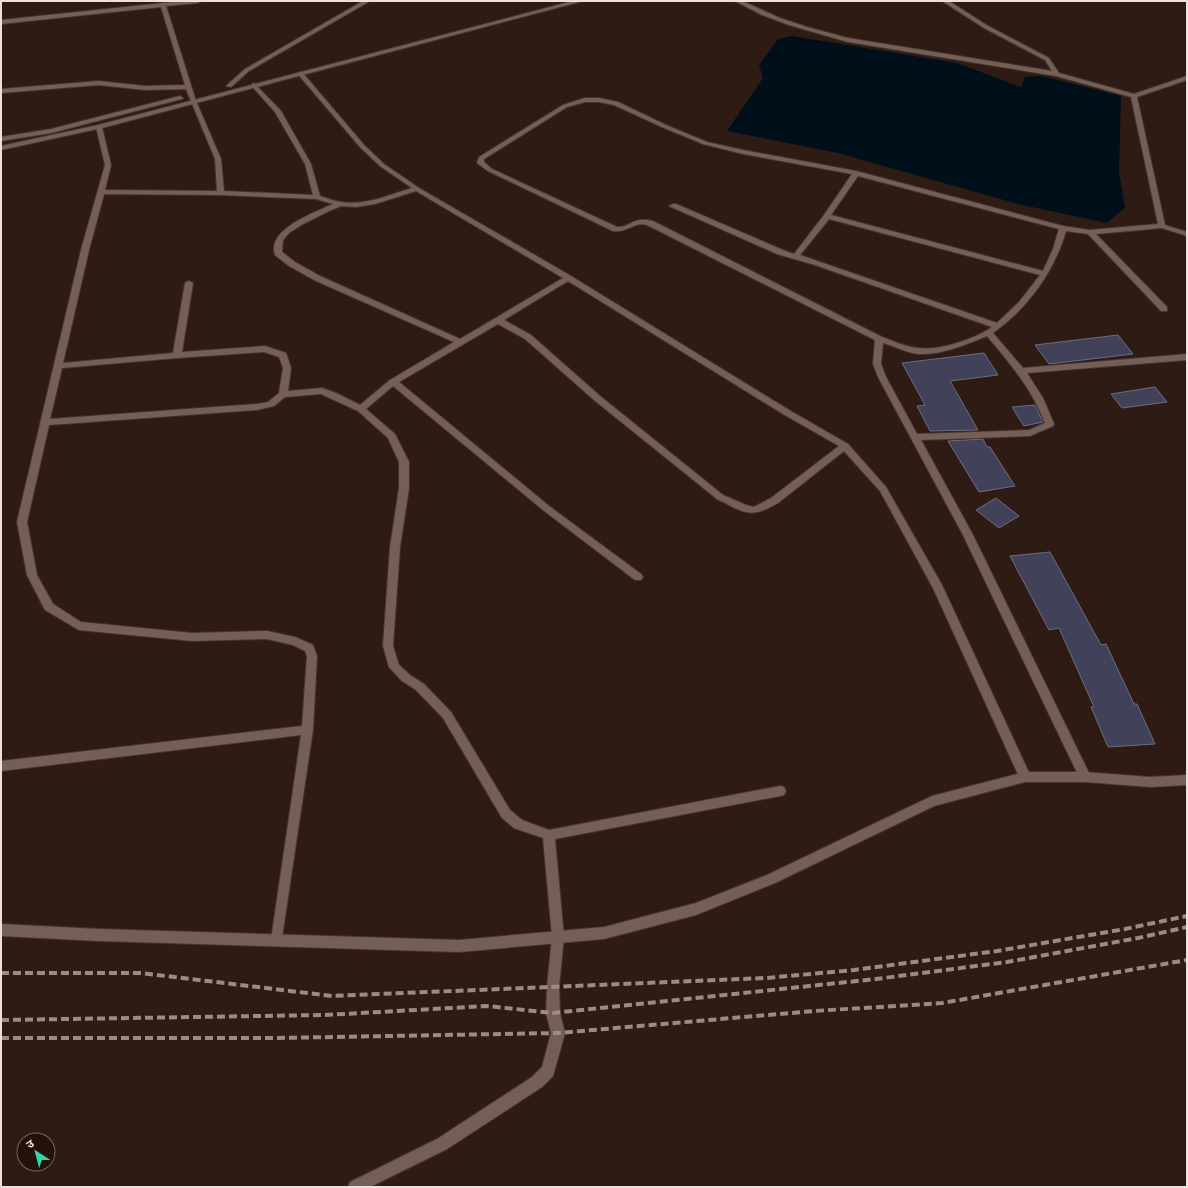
<svg xmlns="http://www.w3.org/2000/svg" width="1188" height="1188" font-family="Raleway,'Noto Sans Devanagari',sans-serif">
	<rect width="100%" height="100%" fill="#2e1b13"/>
	<polygon fill="#00101b" points="792,36 957,63 1021,87 1025,77 1042,76 1121,96 1119,172 1125,208 1107,223 1018,204 838,153 727,131 763,78 759,65 778,39"/>
	<g fill="#41425a" stroke="#6c6d83">
		<polygon points="1118,335 1133,354 1049,364 1035,345"/>
		<polygon points="984,353 998,375 950,381 978,430 930,431 917,406 925,405 902,363"/>
		<polygon points="1155,387 1167,402 1122,408 1111,394"/>
		<polygon points="1035,405 1043,422 1024,426 1012,407"/>
		<polygon points="983,439 987,447 990,447 1015,486 979,492 948,441"/>
		<polygon points="996,498 1019,516 999,528 976,510"/>
		<polygon points="1050,552 1101,645 1106,644 1134,704 1137,704 1155,744 1108,747 1091,707 1094,707 1059,628 1049,630 1010,556"/>
	</g>
	<g fill="none" stroke-linecap="round" stroke-linejoin="round">
		<defs>
			<g id="street">
				<path d="M 182,1 L 201,1 L 198,3 L 166,6 L 196,101 L 221,159 L 224,191 L 313,195 L 305,164 L 275,112 L 251,85 L 254,83 L 281,111 L 311,164 L 320,196 C 327,198 334,201 341,202 C 365,206 389,195 412,188 L 380,166 L 360,147 L 297,73 L 302,72 L 364,145 L 384,164 L 419,188 L 571,276 L 789,410 L 848,444 L 886,487 L 942,585 L 1031,777 L 1029,781 L 1025,782 L 1021,781 L 933,588 L 880,491 L 844,451 L 778,503 C 749,520 744,512 717,499 L 594,400 L 525,339 L 498,324 L 399,382 L 549,506 L 641,574 L 643,577 L 641,580 L 635,580 L 543,510 L 393,386 L 366,409 L 395,434 L 409,462 L 409,488 L 400,547 L 393,646 L 399,665 L 410,675 L 424,684 L 451,712 L 510,810 L 522,820 L 549,830 L 780,786 L 784,787 L 786,791 L 784,795 L 780,796 L 555,839 L 564,937 L 559,987 L 560,1013 L 565,1033 L 553,1076 L 542,1087 L 447,1149 L 370,1187 L 348,1187 L 350,1182 L 437,1139 L 532,1077 L 542,1067 L 551,1033 L 546,1013 L 547,987 L 552,937 L 543,838 L 514,828 L 502,818 L 443,718 L 416,690 L 402,681 L 389,667 L 383,646 L 390,547 L 399,488 L 399,462 L 388,438 L 358,411 L 321,394 L 285,397 L 274,406 L 257,410 L 49,425 L 27,522 L 37,575 L 53,604 L 81,622 L 192,633 L 267,631 L 295,637 L 313,645 L 317,656 L 313,730 L 281,944 L 277,946 L 273,944 L 271,940 L 301,735 L 1,771 L 1,761 L 302,726 L 307,656 L 305,651 L 293,645 L 267,639 L 192,641 L 79,630 L 45,610 L 27,575 L 17,522 L 81,250 L 105,165 L 96,127 L 99,125 L 102,127 L 111,165 L 105,190 L 217,191 L 215,159 L 186,89 L 145,90 L 99,85 L 1,93 L 1,89 L 99,81 L 145,86 L 185,85 L 161,7 L 1,24 L 1,20 ZM 416,191 L 563,278 L 460,339 L 320,276 L 295,262 L 282,252 L 283,240 L 289,233 L 303,224 L 329,211 L 341,206 L 356,207 L 375,204 ZM 104,194 L 221,195 L 316,199 L 333,204 C 316,212 266,229 275,255 L 289,266 L 314,280 L 454,342 L 390,380 L 360,405 L 336,393 L 322,388 L 288,391 L 291,368 L 286,353 L 265,346 L 182,352 L 193,283 L 189,281 L 185,283 L 173,353 L 63,363 L 89,250 ZM 568,281 L 783,414 L 839,446 L 771,498 L 754,507 L 746,505 L 723,495 L 600,396 L 531,335 L 504,320 ZM 264,352 L 279,357 L 283,368 L 279,393 L 268,402 L 257,404 L 50,419 L 62,368 L 177,358 Z"/>
				<polygon points="363,1 370,1 249,71 231,87 226,86 245,69"/>
				<path d="M 735,1 L 742,1 L 780,18 L 807,27 L 848,38 L 1052,71 L 1045,60 L 984,28 L 942,1 L 949,1 L 988,26 L 1049,58 L 1059,73 L 1134,94 L 1187,76 L 1187,80 L 1137,97 L 1165,225 L 1187,232 L 1187,236 L 1162,228 L 1096,234 L 1167,307 L 1167,311 L 1161,311 L 1088,234 L 1066,231 C 1054,272 1028,308 993,333 L 1023,368 L 1187,354 L 1187,360 L 1027,373 L 1043,398 L 1054,424 L 1053,426 L 1030,436 L 921,440 L 973,535 L 1089,773 L 1091,777 L 1089,781 L 1085,782 L 1081,781 L 963,535 L 878,377 L 873,364 L 875,340 L 647,225 C 635,221 627,233 613,231 L 488,171 L 477,163 L 479,157 L 563,105 L 585,98 L 599,98 L 618,102 L 666,125 L 707,142 L 743,150 L 856,171 L 1063,226 L 1090,230 L 1158,224 L 1131,97 L 1056,76 L 848,42 L 789,25 L 762,15 ZM 585,102 L 599,102 L 614,105 L 662,127 L 703,144 L 743,154 L 852,174 L 824,215 L 794,254 L 783,250 L 676,204 L 673,204 L 669,206 L 777,254 L 815,265 L 992,327 C 975,339 939,351 918,348 C 906,347 893,341 882,337 L 653,221 C 631,216 631,228 617,227 L 492,169 L 484,162 L 484,159 L 567,107 ZM 858,176 L 1059,229 L 1053,249 L 1043,271 L 831,215 ZM 829,219 L 1040,275 L 1019,302 L 997,323 L 800,255 ZM 987,336 C 1010,363 1032,389 1045,423 L 1029,430 L 917,434 L 886,377 L 881,364 L 883,343 C 894,346 907,353 918,354 C 942,355 965,345 987,336 Z"/>
			</g>
			<g id="secondary">
				<polygon points="573,1 583,1 102,128 1,150 1,146 98,125"/>
				<polygon points="180,96 183,98 182,99 51,133 1,141 1,137 51,129"/>
				<polygon points="1025,772 1085,772 1150,777 1187,775 1187,785 1150,787 1085,782 1025,782 934,806 775,883 696,915 604,939 459,952 99,941 1,936 1,924 99,929 459,940 604,927 696,903 767,875 932,796"/>
			</g>
		</defs>
		<use href="#street" stroke="#453632" stroke-width="2"/>
		<use href="#secondary" stroke="#453632" stroke-width="2"/>
		<use href="#street" fill="#755e55" fill-rule="evenodd"/>
		<use href="#secondary" fill="#755e55" fill-rule="evenodd"/>
		<g stroke="#9b8b85" stroke-width="4" stroke-dasharray="8 4" stroke-linecap="butt">
			<polyline points="1,973 141,973 332,996 766,978 854,970 997,951 1125,929 1187,916"/>
			<polyline points="1,1020 325,1015 487,1006 553,1013 876,979 1007,962 1138,938 1187,927"/>
			<polyline points="1,1038 276,1038 558,1033 814,1011 942,1003 1187,960"/>
		</g>
	</g>
	<rect width="1188" height="1188" fill="none" stroke="#eddfda" stroke-width="4"/>
	<g transform="translate(36 1152) rotate(324)"><circle r="19" fill="#24120a" stroke="#74645d"/>
	<path d="M0-3L7 15L0 10L-7 15Z" fill="#32d4a9"/>
	<text y="-6" font-size="11" font-weight="bold" text-anchor="middle" fill="#eddfda">उ</text>
	</g>
</svg>
